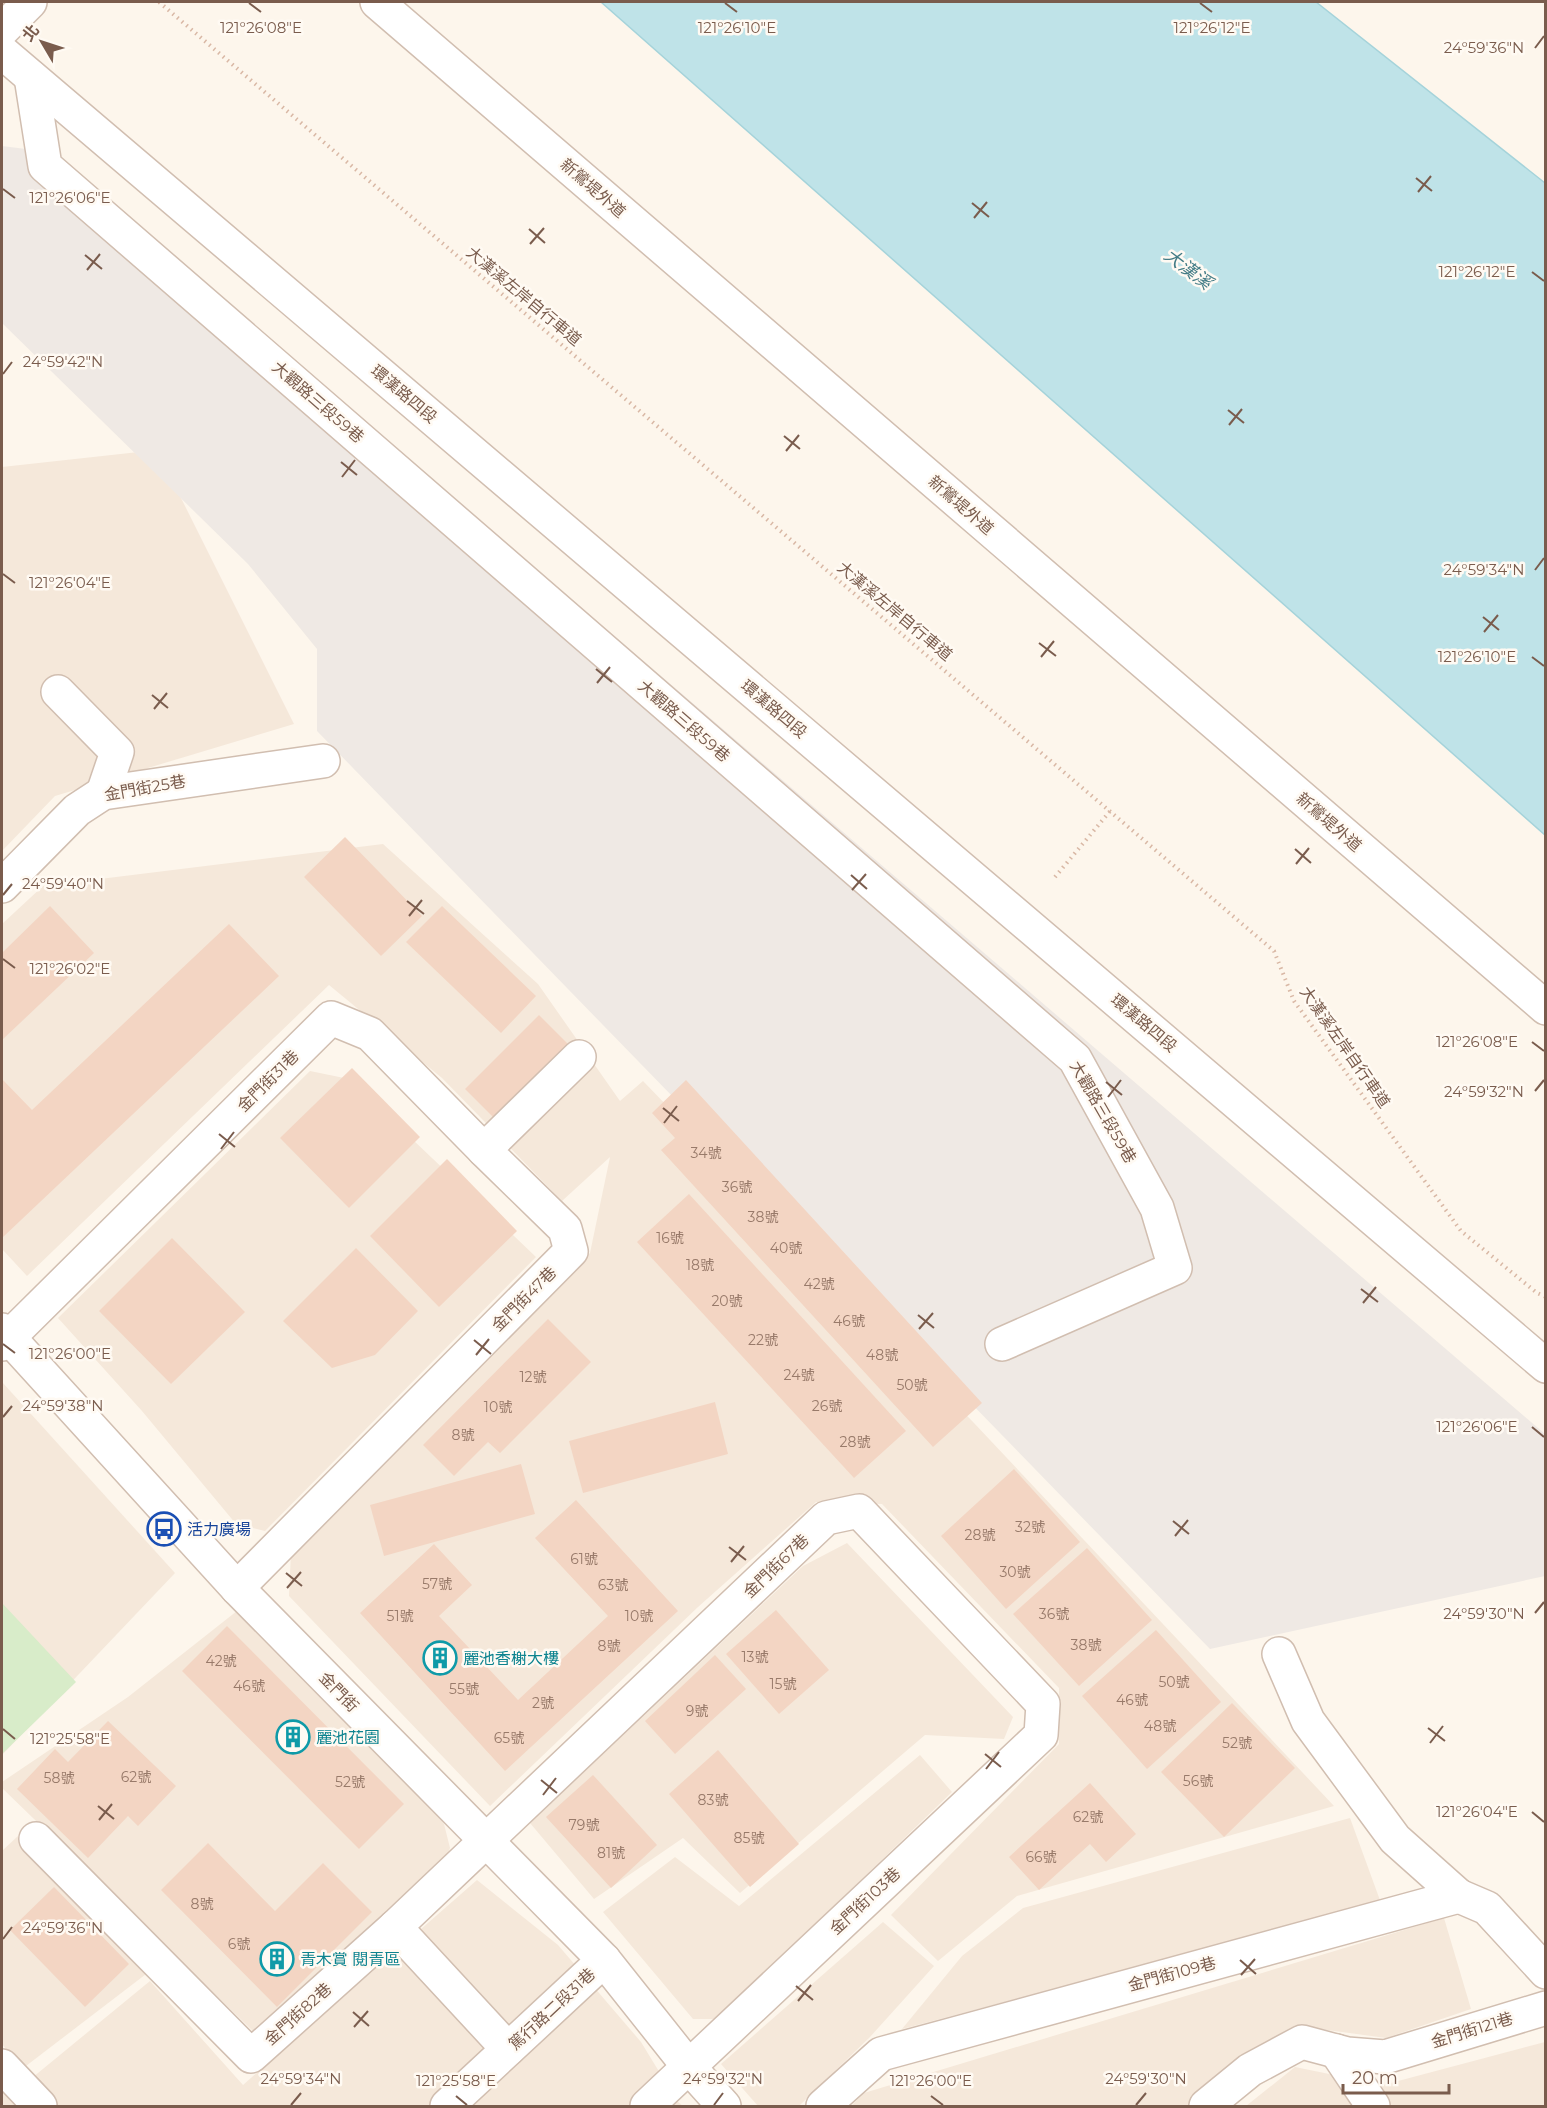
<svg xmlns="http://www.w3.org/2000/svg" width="1547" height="2108" font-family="Montserrat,'Noto Sans TC',sans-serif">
	<rect width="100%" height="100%" fill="#fdf6ec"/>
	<g fill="#f5e8da">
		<polygon points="157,450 294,724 55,796 2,851 2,467"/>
		<polygon points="383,844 538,984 620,1101 643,1081 974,1423 1334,1806 1017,1896 938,1961 891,1915 1059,1744 1059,1688 882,1504 816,1502 698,1607 490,1806 289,1596 291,1552 590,1253 610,1157 562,1201 442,1078 329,985 27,1276 2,1249 2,924 43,886"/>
		<polygon points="310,1071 349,1079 536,1257 265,1531 236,1524 142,1411 58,1318"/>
		<polygon points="2,1382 175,1573 2,1755"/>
		<polygon points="847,1543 1013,1717 1004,1739 925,1735 740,1893 683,1838 594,1899 530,1823 803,1566"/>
		<polygon points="242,1607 418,1790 444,1824 450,1848 442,1868 281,2020 253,2031 2,1788 2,1782 128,1697"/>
		<polygon points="920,1755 952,1792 717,2019 693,2019 603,1912 675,1857 739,1906"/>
		<polygon points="1350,1818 1381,1903 902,2029 962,1956 1023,1908"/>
		<polygon points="18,1836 150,1971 22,2069 2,2044 2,1851"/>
		<polygon points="477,1880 558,1945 641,2042 677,2101 683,2106 2,2106 2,2086 10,2096 150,1981 243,2085"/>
		<polygon points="1444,1918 1471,2009 1386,2038 1298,2026 1191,2106 851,2106 864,2093"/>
		<polygon points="883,1922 934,1966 870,2037 799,2106 758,2106 721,2064"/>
		<polygon points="1545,2042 1545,2106 1246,2106 1295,2067 1383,2085"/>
	</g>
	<polygon fill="#efe9e4" points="2,146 50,152 1545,1434 1545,1576 1210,1649 317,731 317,649 248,564 2,323"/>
	<polygon fill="#d8ecc9" points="2,1603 76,1682 2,1754"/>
	<polygon fill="#bfe3e8" stroke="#a5d3da" stroke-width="1.5" points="601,2 1316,2 1545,183 1545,835"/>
	<g fill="#f3d5c3">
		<polygon points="345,837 422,916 381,956 304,877"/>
		<polygon points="50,906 94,953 2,1040 2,953"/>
		<polygon points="442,906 536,996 501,1033 406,942"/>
		<polygon points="229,924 279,976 2,1238 2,1079 32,1110"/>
		<polygon points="539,1015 569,1045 495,1119 465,1089"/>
		<polygon points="352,1068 420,1137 349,1208 280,1138"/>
		<polygon points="686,1080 982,1403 933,1447 661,1150 675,1138 652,1113"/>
		<polygon points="447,1159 517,1231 439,1307 370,1236"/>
		<polygon points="689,1194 906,1431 854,1478 637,1242"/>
		<polygon points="172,1238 245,1312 171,1384 99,1311"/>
		<polygon points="356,1248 418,1311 375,1355 332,1368 283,1321"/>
		<polygon points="548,1319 591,1362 500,1453 488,1442 454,1476 423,1445"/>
		<polygon points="715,1402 728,1454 583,1493 569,1441"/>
		<polygon points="521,1464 535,1514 384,1556 370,1505"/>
		<polygon points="1014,1469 1080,1542 1006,1609 941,1536"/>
		<polygon points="576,1500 678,1611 505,1771 360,1613 434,1544 472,1585 439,1616 518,1700 608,1616 535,1538"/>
		<polygon points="1087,1548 1152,1620 1079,1686 1013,1614"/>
		<polygon points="776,1610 829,1670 779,1714 726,1654"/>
		<polygon points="227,1626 404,1804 359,1849 182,1671"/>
		<polygon points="1156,1630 1221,1702 1147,1769 1082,1696"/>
		<polygon points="715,1655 746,1689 675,1754 645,1721"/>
		<polygon points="1232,1703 1295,1768 1224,1837 1161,1772"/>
		<polygon points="108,1721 176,1786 138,1826 128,1816 88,1858 17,1789 55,1749 68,1762"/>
		<polygon points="718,1750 799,1844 750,1887 669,1794"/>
		<polygon points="593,1775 657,1845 611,1888 546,1817"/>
		<polygon points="1090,1783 1136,1834 1106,1862 1090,1844 1039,1890 1009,1857"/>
		<polygon points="208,1843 275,1911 323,1863 372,1912 277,2007 161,1890"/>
		<polygon points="54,1887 129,1964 85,2007 10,1930"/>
	</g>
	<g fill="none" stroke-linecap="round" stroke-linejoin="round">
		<defs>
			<g id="minor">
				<polyline points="377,2 1546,1008"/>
				<polyline points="2,30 30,2"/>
				<polyline points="2,52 1546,1366"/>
				<polyline points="31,77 45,166 1075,1059 1157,1208 1175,1268 1002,1344"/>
				<polyline points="58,692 117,752 103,793"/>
				<polyline points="2,886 77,810 103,793 323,761"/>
				<polyline points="2,1330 237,1588 604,1960 689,2067 724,2106"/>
				<polyline points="2,1344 331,1018 370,1034 484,1150"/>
				<polyline points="237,1588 571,1251 565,1229 484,1150 579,1057"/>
				<polyline points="1279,1654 1308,1721 1395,1839 1459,1896"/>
				<polyline points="36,1839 251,2056 395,1927 508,2049"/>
				<polyline points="395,1927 826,1518 859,1511 1043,1704 1041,1735 647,2106"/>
				<polyline points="1336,2051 1373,2106"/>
				<polyline points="2,2066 40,2106"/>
				<polyline points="447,2106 604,1960"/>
				<polyline points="823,2106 881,2054 1459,1896 1487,1908 1546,1972"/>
				<polyline points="1206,2106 1250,2070 1302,2042 1347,2054 1385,2057 1546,2008"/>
			</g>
		</defs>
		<use href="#minor" stroke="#d1beb0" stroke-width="36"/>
		<g stroke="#d9b8a5" stroke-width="4" stroke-dasharray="1.5 4.5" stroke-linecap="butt">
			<polyline points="159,2 1274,951 1294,1001 1461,1231 1537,1293 1546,1297"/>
			<polyline points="1055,877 1111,810"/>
		</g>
		<use href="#minor" stroke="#fff" stroke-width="33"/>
	</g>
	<path fill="none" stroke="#7a5c4d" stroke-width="2" d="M 249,3 L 261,12M 725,3 L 737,12M 1200,3 L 1212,12M 1535,48 L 1544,36M 1416,178 L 1432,191M 3,189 L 15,198M 1418,192 L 1431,176M 972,203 L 989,217M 974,218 L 987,202M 529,229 L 545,243M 530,244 L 544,228M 85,255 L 102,269M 87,270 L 100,254M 1532,272 L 1544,281M 3,374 L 12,362M 1228,410 L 1244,423M 1229,425 L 1242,409M 784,436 L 800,449M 786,451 L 799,435M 341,462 L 357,475M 342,477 L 355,460M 1535,570 L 1544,558M 3,574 L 15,583M 1483,617 L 1499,630M 1484,632 L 1498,615M 1039,643 L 1056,656M 1041,657 L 1054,641M 1532,657 L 1544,666M 596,669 L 612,682M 597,683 L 610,667M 152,695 L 168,708M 154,709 L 167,693M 1295,849 L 1311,863M 1296,864 L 1309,848M 851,875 L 867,889M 852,890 L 866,874M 3,895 L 12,884M 407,901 L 424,914M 409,916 L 422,900M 3,959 L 15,968M 1532,1042 L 1544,1051M 1106,1082 L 1122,1095M 1535,1091 L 1544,1080M 1108,1097 L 1121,1080M 663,1108 L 679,1121M 664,1123 L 677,1106M 219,1134 L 235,1147M 221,1149 L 234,1132M 1361,1289 L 1378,1302M 1363,1303 L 1376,1287M 918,1315 L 934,1328M 919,1329 L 933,1313M 474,1340 L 491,1354M 3,1344 L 15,1353M 476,1355 L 489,1339M 3,1417 L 12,1406M 1532,1427 L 1544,1437M 1173,1521 L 1189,1534M 1175,1536 L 1188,1520M 729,1547 L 746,1560M 731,1562 L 744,1546M 286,1573 L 302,1586M 287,1588 L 301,1572M 1535,1613 L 1544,1602M 1428,1728 L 1445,1741M 3,1729 L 15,1739M 1430,1743 L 1443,1726M 985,1754 L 1001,1767M 986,1769 L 999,1752M 541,1780 L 557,1793M 543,1795 L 556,1778M 98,1806 L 114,1819M 1532,1812 L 1544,1822M 99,1820 L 112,1804M 3,1939 L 12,1927M 1240,1960 L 1256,1974M 1241,1975 L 1255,1959M 796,1986 L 813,2000M 798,2001 L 811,1985M 353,2012 L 369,2026M 354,2027 L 368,2011M 456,2096 L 467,2105M 931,2096 L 943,2105M 291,2105 L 301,2093M 714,2105 L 723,2093M 1136,2105 L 1146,2093"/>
	<defs>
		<symbol id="bus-ring" viewBox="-11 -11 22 22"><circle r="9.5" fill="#fffaf3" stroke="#1a4fb4" stroke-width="1.5"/><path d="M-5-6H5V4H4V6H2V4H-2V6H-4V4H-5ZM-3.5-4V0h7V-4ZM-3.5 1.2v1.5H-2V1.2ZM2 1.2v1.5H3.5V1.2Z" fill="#1a4fb4"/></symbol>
		<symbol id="building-ring" viewBox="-11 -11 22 22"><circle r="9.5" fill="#fffaf3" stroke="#0f9aa8" stroke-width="1.5"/><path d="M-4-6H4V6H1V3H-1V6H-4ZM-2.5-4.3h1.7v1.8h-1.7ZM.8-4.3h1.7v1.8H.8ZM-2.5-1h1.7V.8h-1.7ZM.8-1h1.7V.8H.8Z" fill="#0f9aa8"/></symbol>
	</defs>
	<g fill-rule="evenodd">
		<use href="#bus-ring" x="145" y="1510" width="38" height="38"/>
		<use href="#building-ring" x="421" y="1639" width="38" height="38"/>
		<use href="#building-ring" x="274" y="1718" width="38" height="38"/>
		<use href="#building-ring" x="258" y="1940" width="38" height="38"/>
	</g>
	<g text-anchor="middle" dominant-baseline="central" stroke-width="5" stroke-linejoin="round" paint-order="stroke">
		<g font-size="14" fill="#987a6a">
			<text x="706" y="1153">34號</text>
			<text x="737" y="1187">36號</text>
			<text x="763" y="1217">38號</text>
			<text x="670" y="1238">16號</text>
			<text x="786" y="1248">40號</text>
			<text x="700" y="1265">18號</text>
			<text x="819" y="1284">42號</text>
			<text x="727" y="1301">20號</text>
			<text x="849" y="1321">46號</text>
			<text x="763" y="1340">22號</text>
			<text x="882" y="1355">48號</text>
			<text x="799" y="1375">24號</text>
			<text x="533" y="1377">12號</text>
			<text x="912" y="1385">50號</text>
			<text x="827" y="1406">26號</text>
			<text x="498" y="1407">10號</text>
			<text x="463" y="1435">8號</text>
			<text x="855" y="1442">28號</text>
			<text x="1030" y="1527">32號</text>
			<text x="980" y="1535">28號</text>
			<text x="584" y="1559">61號</text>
			<text x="1015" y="1572">30號</text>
			<text x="437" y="1584">57號</text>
			<text x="613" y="1585">63號</text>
			<text x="1054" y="1614">36號</text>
			<text x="400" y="1616">51號</text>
			<text x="639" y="1616">10號</text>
			<text x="1086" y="1645">38號</text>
			<text x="609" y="1646">8號</text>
			<text x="755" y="1657">13號</text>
			<text x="221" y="1661">42號</text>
			<text x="1174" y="1682">50號</text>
			<text x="783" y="1684">15號</text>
			<text x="249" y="1686">46號</text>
			<text x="464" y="1689">55號</text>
			<text x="1132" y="1700">46號</text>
			<text x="543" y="1703">2號</text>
			<text x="697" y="1711">9號</text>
			<text x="1160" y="1726">48號</text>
			<text x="509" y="1738">65號</text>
			<text x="1237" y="1743">52號</text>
			<text x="136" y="1777">62號</text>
			<text x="59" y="1778">58號</text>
			<text x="1198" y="1781">56號</text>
			<text x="350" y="1782">52號</text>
			<text x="713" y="1800">83號</text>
			<text x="1088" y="1817">62號</text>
			<text x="584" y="1825">79號</text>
			<text x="749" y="1838">85號</text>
			<text x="611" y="1853">81號</text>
			<text x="1041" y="1857">66號</text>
			<text x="202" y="1904">8號</text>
			<text x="239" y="1944">6號</text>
		</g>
		<g font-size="16" fill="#7a5c4d" stroke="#fffaf3">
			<text transform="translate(593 188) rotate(41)">新鶯堤外道</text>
			<text transform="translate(524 296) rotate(40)">大漢溪左岸自行車道</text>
			<text transform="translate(404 394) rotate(40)">環漢路四段</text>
			<text transform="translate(318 402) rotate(41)">大觀路三段59巷</text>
			<text transform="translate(961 505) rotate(41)">新鶯堤外道</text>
			<text transform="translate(895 611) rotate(40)">大漢溪左岸自行車道</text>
			<text transform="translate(774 709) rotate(40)">環漢路四段</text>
			<text transform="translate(684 721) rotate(41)">大觀路三段59巷</text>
			<text transform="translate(145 788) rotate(-10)">金門街25巷</text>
			<text transform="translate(1329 822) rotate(41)">新鶯堤外道</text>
			<text transform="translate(1144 1023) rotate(40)">環漢路四段</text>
			<text transform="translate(1345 1047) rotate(55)">大漢溪左岸自行車道</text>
			<text transform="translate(268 1081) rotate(-45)">金門街31巷</text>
			<text transform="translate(1103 1112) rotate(60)">大觀路三段59巷</text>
			<text transform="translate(524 1299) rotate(-45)">金門街47巷</text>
			<text transform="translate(776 1566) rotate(-44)">金門街67巷</text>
			<text transform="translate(339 1692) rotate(46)">金門街</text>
			<text transform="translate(865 1901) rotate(-43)">金門街103巷</text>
			<text transform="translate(1172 1974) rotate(-15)">金門街109巷</text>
			<text transform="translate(552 2009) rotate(-43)">篤行路二段31巷</text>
			<text transform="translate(298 2014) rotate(-42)">金門街82巷</text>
			<text transform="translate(1472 2030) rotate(-17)">金門街121巷</text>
		</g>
		<g font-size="16" fill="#164399" stroke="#fffaf3" text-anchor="start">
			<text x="187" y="1529">活力廣場</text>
		</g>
		<g font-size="16" fill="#0d838f" stroke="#fffaf3" text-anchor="start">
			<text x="463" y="1658">麗池香榭大樓</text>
			<text x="316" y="1737">麗池花園</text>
			<text x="300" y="1959">青木賞 閱青區</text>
		</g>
		<g font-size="18" font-style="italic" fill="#437c86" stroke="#fffaf3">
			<text transform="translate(1188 269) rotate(37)">大漢溪</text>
		</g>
	</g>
	<g font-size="15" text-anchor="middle" fill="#7a5c4d" stroke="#fffaf3" stroke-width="5" stroke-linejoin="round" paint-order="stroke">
		<text x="1212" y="33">121°26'12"E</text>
		<text x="261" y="33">121°26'08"E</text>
		<text x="737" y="33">121°26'10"E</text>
		<text x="1484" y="53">24°59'36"N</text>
		<text x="70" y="203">121°26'06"E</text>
		<text x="1477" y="277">121°26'12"E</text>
		<text x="63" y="367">24°59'42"N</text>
		<text x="1484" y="575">24°59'34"N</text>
		<text x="70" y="588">121°26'04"E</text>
		<text x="1477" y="662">121°26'10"E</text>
		<text x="63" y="889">24°59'40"N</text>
		<text x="70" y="974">121°26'02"E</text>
		<text x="1477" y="1047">121°26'08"E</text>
		<text x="1484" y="1097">24°59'32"N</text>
		<text x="70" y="1359">121°26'00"E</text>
		<text x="63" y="1411">24°59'38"N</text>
		<text x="1477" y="1432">121°26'06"E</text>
		<text x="1484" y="1619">24°59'30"N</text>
		<text x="70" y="1744">121°25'58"E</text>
		<text x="1477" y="1817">121°26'04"E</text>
		<text x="63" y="1933">24°59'36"N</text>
		<text x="301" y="2084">24°59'34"N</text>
		<text x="723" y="2084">24°59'32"N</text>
		<text x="1146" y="2084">24°59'30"N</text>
		<text x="456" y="2086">121°25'58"E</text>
		<text x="931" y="2086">121°26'00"E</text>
	</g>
	<rect width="1547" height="2108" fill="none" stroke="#7a5c4d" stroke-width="6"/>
	<g transform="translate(42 42) rotate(309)" stroke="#fffaf3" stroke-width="4.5" paint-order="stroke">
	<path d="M0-4.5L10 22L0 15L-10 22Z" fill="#7a5c4d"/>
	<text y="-9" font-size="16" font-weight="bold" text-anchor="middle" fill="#7a5c4d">北</text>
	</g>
	<path d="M1343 2084v9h106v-9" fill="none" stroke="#7a5c4d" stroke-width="3"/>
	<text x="1352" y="2084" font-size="18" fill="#7a5c4d" stroke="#fffaf3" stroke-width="4.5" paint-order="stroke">20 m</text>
</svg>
